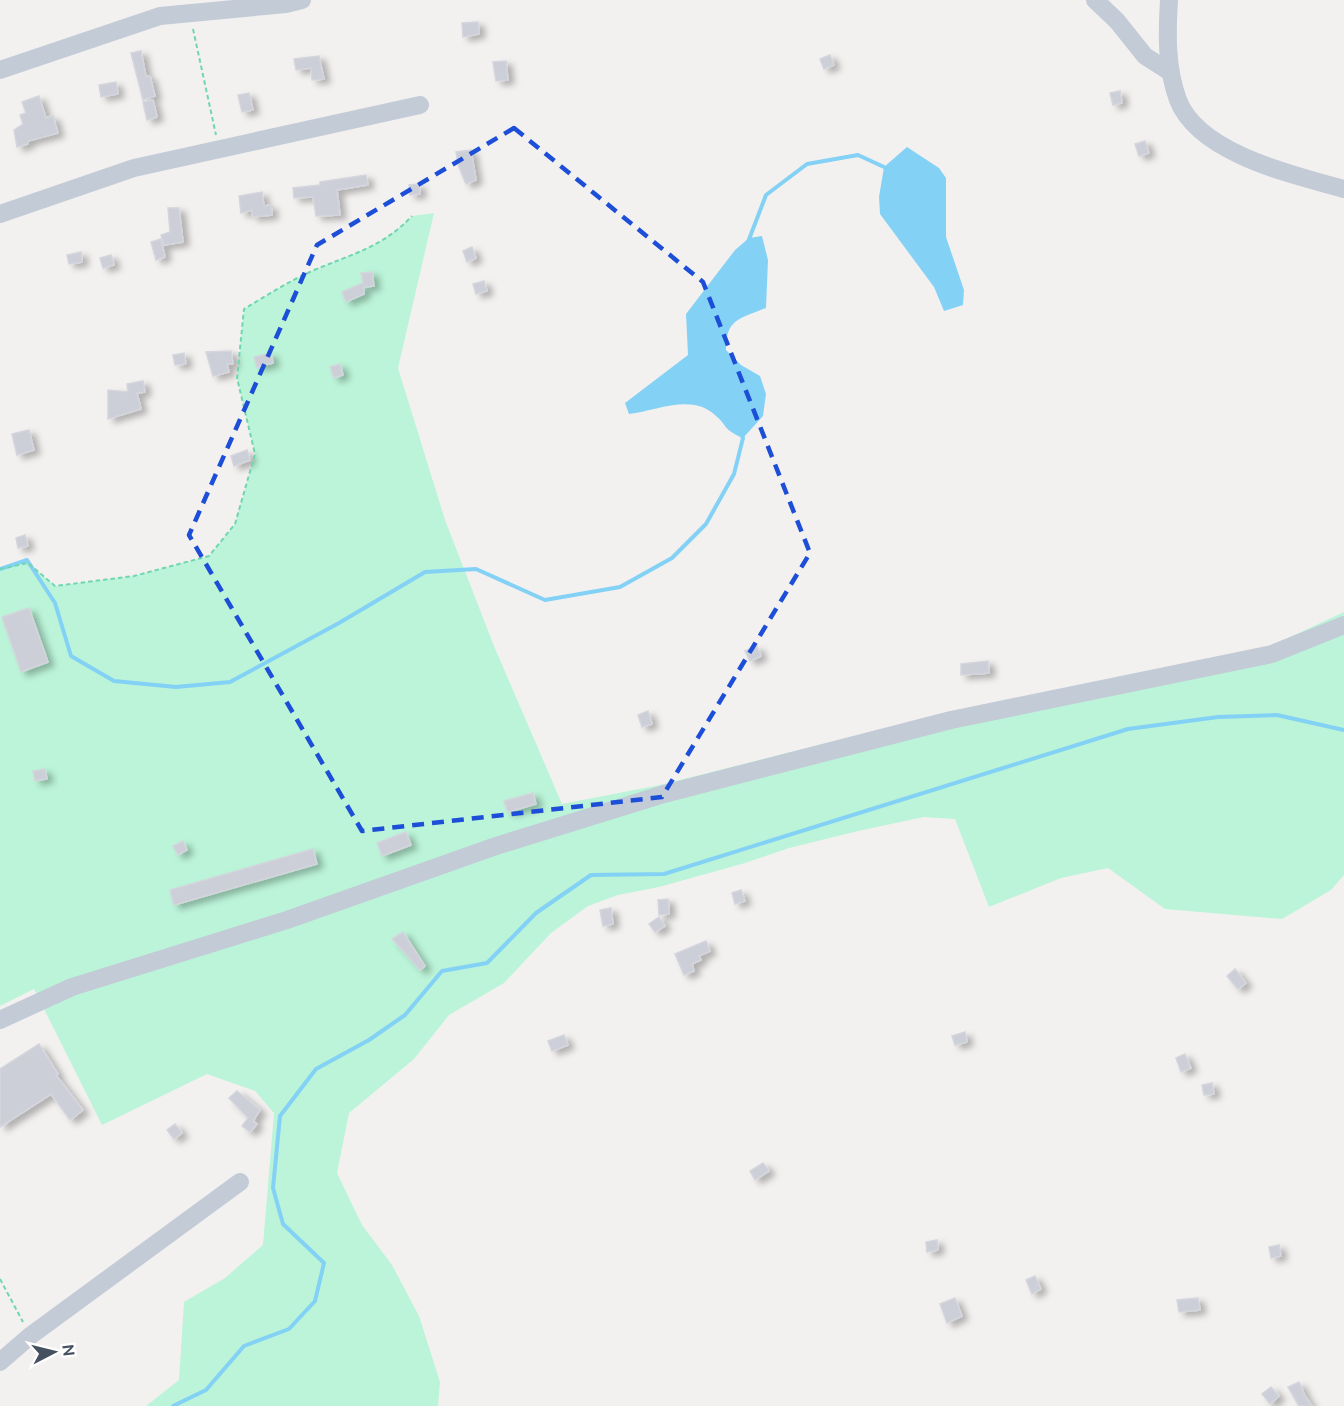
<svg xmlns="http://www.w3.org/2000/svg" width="1344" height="1406" font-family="Ubuntu,sans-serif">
	<defs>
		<filter id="shadow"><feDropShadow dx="6" dy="4" stdDeviation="3" flood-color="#0004"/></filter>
	</defs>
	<rect width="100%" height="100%" fill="#f3f1f0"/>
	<path fill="#bbf4d8" d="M 434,213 L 398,368 L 445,520 L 494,646 L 562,804 L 660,785 L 890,727 L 1266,648 L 1344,612 L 1344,875 L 1331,890 L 1282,919 L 1165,909 L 1108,868 L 1061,878 L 989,907 L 955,819 L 924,817 L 858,831 L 789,848 L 745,863 L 659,887 L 618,895 L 588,906 L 551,933 L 504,983 L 449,1015 L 414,1059 L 349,1113 L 337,1173 L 362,1225 L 392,1265 L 419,1316 L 440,1382 L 438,1406 L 146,1406 L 179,1380 L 184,1302 L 225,1278 L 263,1245 L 274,1113 L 255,1091 L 207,1074 L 102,1125 L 34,989 L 0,1006 L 0,569 L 28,563 L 55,586 L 134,576 L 209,556 L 235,524 L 255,454 L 237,378 L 244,309 C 266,296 289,281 312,271 C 351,254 382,247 412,216 Z"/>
	<g fill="#84d1f6">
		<polygon points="907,147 939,168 946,178 946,237 964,290 963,305 944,311 934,287 880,214 879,197 884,167"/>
		<path d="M 762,236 L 768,260 L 766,308 C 739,319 726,319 726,350 L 741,365 L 760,376 L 766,394 L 763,416 L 743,438 C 722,429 729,427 715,415 C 691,393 656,411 629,414 L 625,403 L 688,355 L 686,314 L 735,250 L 749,238 Z"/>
	</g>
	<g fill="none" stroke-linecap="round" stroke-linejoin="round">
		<g stroke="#84d1f6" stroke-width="4">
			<polyline points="748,242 766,195 807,164 858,155 884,167"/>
			<polyline points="0,569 27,560 55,603 71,656 114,681 176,687 230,682 339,623 425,572 476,569 545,600 620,587 672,558 706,524 734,474 743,438 741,434"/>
			<polyline points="173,1406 206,1390 244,1346 289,1329 315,1301 324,1263 283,1224 273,1188 280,1116 316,1069 369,1040 405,1015 442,971 487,963 536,913 591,875 664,874 1128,729 1218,717 1277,715 1344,730"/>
		</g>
	</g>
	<g fill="#cccfd7" stroke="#d4d5dd" stroke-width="1.5" filter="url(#shadow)">
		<polygon points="478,22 479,34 463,37 462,23"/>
		<polygon points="141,51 146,77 150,76 155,96 143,100 131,53"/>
		<polygon points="830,55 834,65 824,69 820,59"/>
		<polygon points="319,56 324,79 312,80 311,68 296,70 294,59"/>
		<polygon points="506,61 508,80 496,81 493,62"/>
		<polygon points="116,82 118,94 101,97 99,85"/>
		<polygon points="1120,91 1122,103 1113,105 1110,93"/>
		<polygon points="249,93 253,110 242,112 238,95"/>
		<polygon points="39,96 46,118 53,116 58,133 28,141 28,144 17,147 14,130 23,124 20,115 26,113 22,102"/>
		<polygon points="153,100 157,117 147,120 143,102"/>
		<polygon points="1145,141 1149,153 1139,156 1135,144"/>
		<polygon points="471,150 476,180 466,184 459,167 456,152"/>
		<polygon points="366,175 368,185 337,190 340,215 316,216 313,197 294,198 293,188 320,185 320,182"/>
		<polygon points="419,184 420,194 410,195 409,185"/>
		<polygon points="262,192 264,206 271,205 272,215 252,217 252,210 241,213 239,196"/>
		<polygon points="168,208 179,208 183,242 164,245 161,235 170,232"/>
		<polygon points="161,239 165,257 156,260 151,242"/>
		<polygon points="472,247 476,258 467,262 463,251"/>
		<polygon points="81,252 82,262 69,264 67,255"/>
		<polygon points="111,255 114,265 103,268 100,258"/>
		<polygon points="372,272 374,286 364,287 364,294 346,302 342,292 363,283 361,273"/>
		<polygon points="484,281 487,291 476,294 473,284"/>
		<polygon points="231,351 233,364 227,364 229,372 213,376 206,352"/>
		<polygon points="184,353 186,364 175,365 173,355"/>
		<polygon points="271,353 273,363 257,367 254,357"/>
		<polygon points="340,364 343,375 334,378 330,367"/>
		<polygon points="143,381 145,392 137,393 141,409 108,419 108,390 128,392 127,384"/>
		<polygon points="29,430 34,450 17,455 12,434"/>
		<polygon points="247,450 250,460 234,466 231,456"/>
		<polygon points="25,535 28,546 18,548 16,538"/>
		<polygon points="29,608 48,662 21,672 2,617"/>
		<polygon points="757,646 761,656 750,661 745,651"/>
		<polygon points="988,661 989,673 961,675 961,664"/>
		<polygon points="648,711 652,724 642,727 638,715"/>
		<polygon points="45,769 47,779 35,781 33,771"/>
		<polygon points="533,793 536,804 508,812 504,801"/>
		<polygon points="406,832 411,845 382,856 377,843"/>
		<polygon points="183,841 187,850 178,855 173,846"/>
		<polygon points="313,849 317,864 174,905 170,890"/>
		<polygon points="741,890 745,901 735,904 732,893"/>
		<polygon points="668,899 669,914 659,915 658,900"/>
		<polygon points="611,908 613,924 603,926 600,910"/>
		<polygon points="659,917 665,926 655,932 649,924"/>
		<polygon points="403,932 425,966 420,970 392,939"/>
		<polygon points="706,941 710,951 699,956 701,960 692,964 694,971 684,975 675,954"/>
		<polygon points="1235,969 1246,983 1238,989 1227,976"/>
		<polygon points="965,1032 967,1042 955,1045 952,1036"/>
		<polygon points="564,1035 568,1045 552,1051 548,1041"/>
		<polygon points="39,1044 58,1074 56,1075 83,1110 70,1120 51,1094 0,1127 0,1069"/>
		<polygon points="1185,1054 1191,1068 1181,1072 1176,1058"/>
		<polygon points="1212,1083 1214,1094 1204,1095 1202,1085"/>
		<polygon points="237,1091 260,1110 253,1121 257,1124 250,1132 242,1126 248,1118 229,1098"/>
		<polygon points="175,1124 182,1133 174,1139 167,1130"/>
		<polygon points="763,1163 769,1171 755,1180 750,1171"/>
		<polygon points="937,1240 938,1250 927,1252 926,1242"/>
		<polygon points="1279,1245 1281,1256 1271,1258 1269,1247"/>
		<polygon points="1035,1276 1041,1289 1032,1294 1026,1280"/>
		<polygon points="955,1298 962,1316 947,1323 940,1304"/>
		<polygon points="1198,1298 1200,1310 1179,1312 1177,1300"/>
		<polygon points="1299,1382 1305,1396 1312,1406 1299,1406 1288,1387"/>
		<polygon points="1271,1387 1279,1396 1270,1404 1262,1394"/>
	</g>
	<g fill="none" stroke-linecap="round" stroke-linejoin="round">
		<g stroke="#6fd6b0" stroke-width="2" stroke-dasharray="4.5 3" stroke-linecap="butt">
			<polyline points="193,29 216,135"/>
			<path d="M 0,569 L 28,563 L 55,586 L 134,576 L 209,556 L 235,524 L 255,454 L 237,378 L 244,309 C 266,296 289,281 312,271 C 351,254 382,248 412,216"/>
			<polyline points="0,1279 23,1322"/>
		</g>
		<g stroke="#c3cbd7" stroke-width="18">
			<polyline points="1095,0 1117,21 1145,56 1170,72"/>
			<path d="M 1169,0 C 1167,34 1166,67 1178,100 C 1199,154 1294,175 1344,189"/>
			<polyline points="0,70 160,16 286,4 302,0"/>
			<polyline points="0,214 134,168 420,105"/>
			<polyline points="0,1020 72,987 287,920 496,846 664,794 951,720 1272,654 1344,625"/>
			<polyline points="0,1362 30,1336 240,1182"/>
		</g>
	</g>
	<path fill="none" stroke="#1d4ed8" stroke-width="4.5" stroke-dasharray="12 8" stroke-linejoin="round" d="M 514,128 L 703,282 L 810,553 L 662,797 L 362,831 L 189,535 L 317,245 Z"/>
	<g transform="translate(54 1352) rotate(83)" stroke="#ffffff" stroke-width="4.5" paint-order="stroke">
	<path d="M0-4.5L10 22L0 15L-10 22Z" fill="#465160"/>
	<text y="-9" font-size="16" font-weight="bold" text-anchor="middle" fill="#465160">N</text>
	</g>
</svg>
